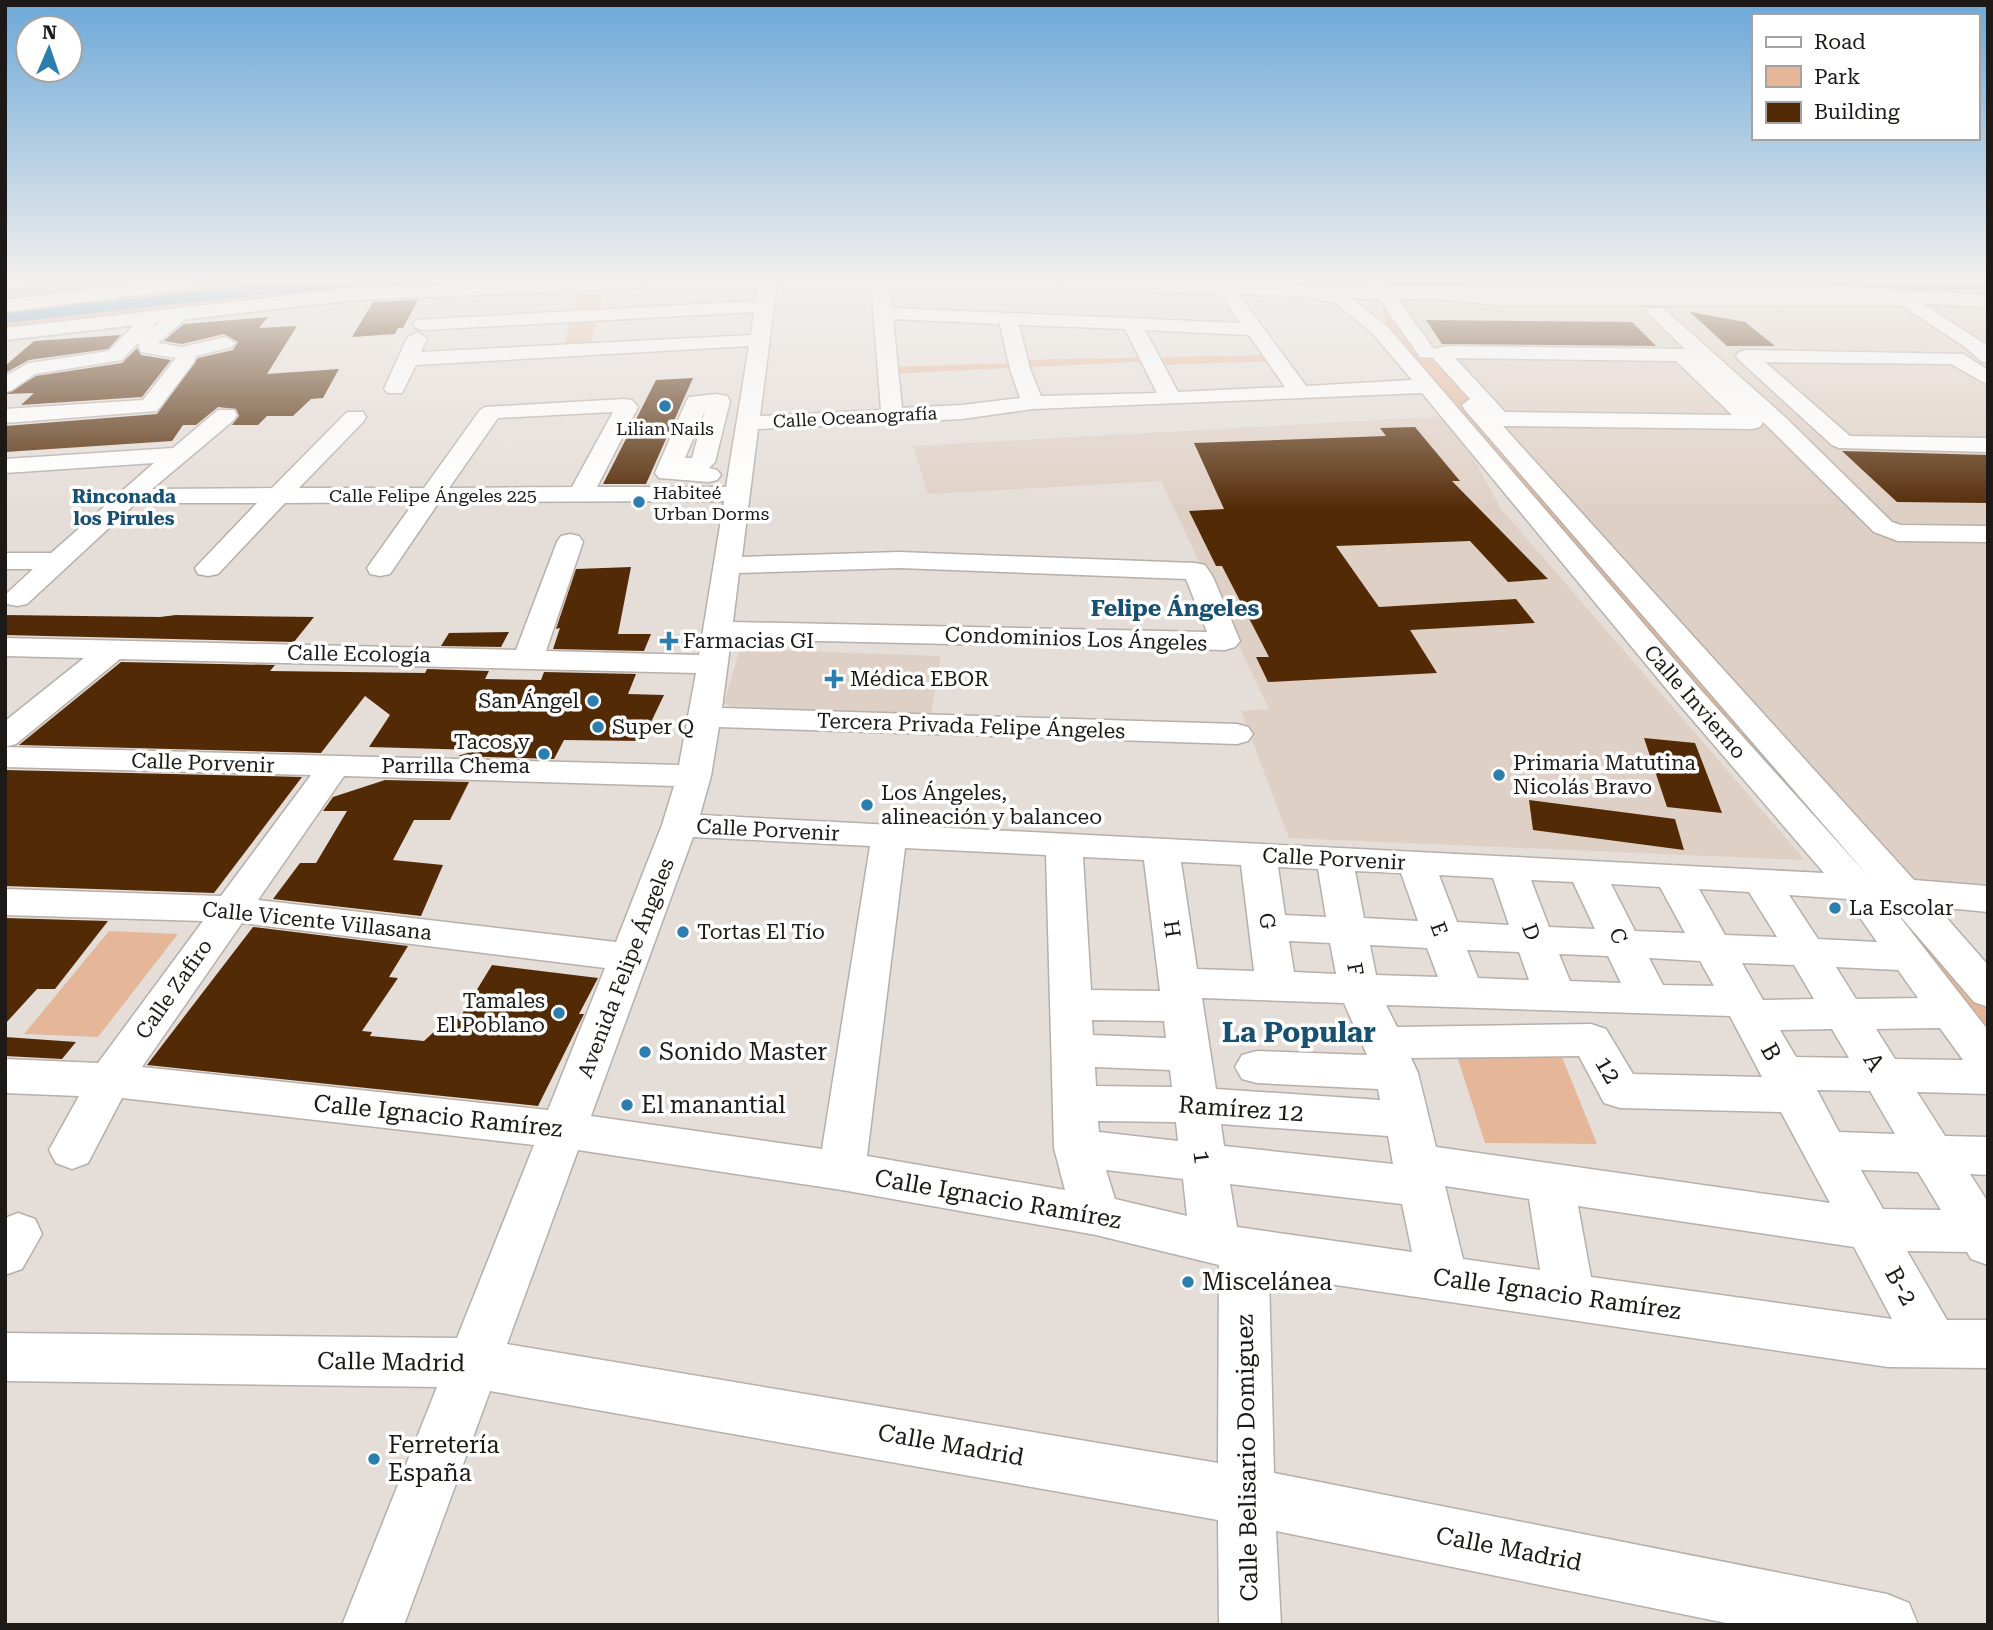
<svg xmlns="http://www.w3.org/2000/svg" width="1993" height="1630" font-family="'Roboto Serif',serif">
	<rect width="100%" height="100%" fill="#e5ddd8"/>
	<g fill="#dfd0c6">
		<polygon points="1383,293 1988,301 1988,899 1902,891 1408,332"/>
		<polygon points="1451,416 1501,509 1805,860 1289,838 1241,711 1269,709 1161,481 928,494 913,446"/>
		<polygon points="740,649 941,656 930,720 743,713 724,703"/>
	</g>
	<g fill="#e5b798">
		<polygon points="75,282 150,282 5,299 5,290"/>
		<polygon points="211,282 329,282 385,289 5,332 5,308"/>
		<polygon points="1402,282 1988,282 1988,299 1405,289 1399,283"/>
		<polygon points="605,283 589,350 562,351 581,284"/>
		<polygon points="1383,306 1390,308 1786,771 1768,773 1386,331"/>
		<polygon points="1275,355 1279,361 1154,365 1152,361 889,374 887,367 1018,363 1018,360"/>
		<polygon points="1870,895 1901,899 1988,1007 1988,1045"/>
		<polygon points="109,931 178,934 98,1037 24,1034"/>
		<polygon points="1457,1056 1562,1057 1597,1144 1485,1143"/>
	</g>
	<g fill="none" stroke-linecap="round" stroke-linejoin="round">
		<g fill="#5095c1" fill-rule="evenodd">
			<polygon points="344,282 350,286 342,291 265,294 5,323 5,313 265,284"/>
			<polygon points="440,282 491,282 484,286 446,289 441,287"/>
			<polygon points="1211,282 1362,282 1368,286 1360,291 1218,286"/>
			<polygon points="1392,282 1988,282 1988,289 1394,291 1386,286"/>
		</g>
	</g>
	<g fill="#532a06">
		<polygon points="418,300 403,328 398,328 395,334 352,337 373,302"/>
		<polygon points="1690,312 1745,322 1775,346 1727,346"/>
		<polygon points="268,317 259,328 297,326 267,374 339,369 323,398 311,399 293,416 267,416 258,425 232,425 239,416 236,409 218,407 196,425 183,425 172,441 5,452 5,426 157,414 198,358 233,350 238,342 224,334 182,344 164,341 174,332 184,324"/>
		<polygon points="1426,320 1632,322 1656,346 1442,344"/>
		<polygon points="121,335 108,349 29,360 5,373 5,366 34,341"/>
		<polygon points="137,348 141,355 171,360 142,397 21,405 34,393 6,394 36,376 122,363"/>
		<polygon points="693,378 646,484 603,484 656,380"/>
		<polygon points="1415,427 1460,481 1452,481 1548,579 1508,582 1470,541 1336,546 1379,607 1516,599 1535,623 1410,630 1437,673 1268,682 1256,657 1269,657 1222,566 1216,566 1189,511 1224,509 1194,443 1386,436 1380,428"/>
		<polygon points="1842,451 1988,455 1988,503 1897,502"/>
		<polygon points="631,567 618,634 651,634 644,651 553,649 560,628 556,629 576,569"/>
		<polygon points="5,615 160,617 176,615 314,617 294,642 5,635"/>
		<polygon points="509,632 501,647 441,646 449,633"/>
		<polygon points="121,662 275,665 270,671 425,673 427,669 489,671 485,679 541,680 544,672 636,674 628,694 664,695 642,741 564,740 554,759 458,756 477,750 369,747 390,715 365,696 321,753 19,745"/>
		<polygon points="1644,738 1695,743 1722,813 1667,807"/>
		<polygon points="5,770 302,777 214,893 5,886"/>
		<polygon points="385,780 469,782 450,820 414,820 393,860 443,865 421,916 273,899 300,863 316,863 347,811 323,811 333,797"/>
		<polygon points="1529,800 1675,819 1684,850 1533,830"/>
		<polygon points="5,918 108,921 55,989 37,989 5,1024"/>
		<polygon points="253,927 408,946 389,977 398,978 362,1031 372,1032 370,1036 424,1041 449,1018 459,1019 492,965 598,978 579,1014 584,1014 538,1106 147,1065"/>
		<polygon points="5,1037 76,1042 62,1059 5,1056"/>
	</g>
	<g fill="none" stroke-linecap="round" stroke-linejoin="round">
		<defs>
			<g id="minor">
				<path d="M 759,282 L 777,282 L 760,416 L 881,410 L 871,282 L 889,282 L 892,308 L 1240,323 L 1216,288 L 1225,283 L 1231,284 L 1306,386 L 1412,380 L 1373,334 L 1335,303 L 1304,296 L 1301,292 L 1310,287 L 1347,295 L 1387,326 L 1700,689 L 1869,877 L 1465,410 L 1462,405 L 1470,399 L 1433,358 L 1420,357 L 1367,282 L 1385,282 L 1434,349 L 1447,346 L 1685,349 L 1647,312 L 1649,308 L 1663,308 L 1785,417 L 1892,522 L 1901,525 L 1988,526 L 1988,542 L 1898,541 L 1874,532 L 1761,420 L 1763,422 L 1760,427 L 1752,429 L 1503,426 L 1914,880 L 1988,886 L 1988,912 L 1937,907 L 1988,965 L 1988,1007 L 1974,1002 L 1889,903 L 1988,1030 L 1988,1094 L 1917,1092 L 1945,1136 L 1988,1137 L 1988,1175 L 1970,1174 L 1988,1202 L 1988,1265 L 1971,1259 L 1967,1252 L 1907,1251 L 1947,1320 L 1988,1320 L 1988,1368 L 1888,1367 L 1269,1275 L 1274,1473 L 1887,1594 L 1909,1603 L 1918,1625 L 1736,1625 L 1276,1531 L 1281,1625 L 1219,1625 L 1218,1520 L 490,1391 L 404,1625 L 342,1625 L 437,1387 L 5,1381 L 5,1333 L 457,1338 L 534,1145 L 122,1098 L 88,1163 L 72,1169 L 56,1163 L 49,1150 L 79,1096 L 5,1093 L 5,1059 L 98,1063 L 203,921 L 5,915 L 5,889 L 221,896 L 311,775 L 5,767 L 5,747 L 679,765 L 696,673 L 120,659 L 16,744 L 5,747 L 5,721 L 84,658 L 5,656 L 5,638 L 516,650 L 557,542 L 561,536 L 570,534 L 579,536 L 583,542 L 546,651 L 699,655 L 724,501 L 439,502 L 390,574 L 380,576 L 370,574 L 367,568 L 414,502 L 285,503 L 218,574 L 208,576 L 198,574 L 195,568 L 257,503 L 136,503 L 27,604 L 17,606 L 7,604 L 5,595 L 33,569 L 5,569 L 5,553 L 51,553 L 154,463 L 5,473 L 5,459 L 173,448 L 218,410 L 234,410 L 237,415 L 234,420 L 152,489 L 272,488 L 347,412 L 363,412 L 366,417 L 363,422 L 299,488 L 424,488 L 480,410 L 485,407 L 624,399 L 632,400 L 638,407 L 597,487 L 726,487 L 749,346 L 416,365 L 402,393 L 388,393 L 384,389 L 407,338 L 417,332 L 427,338 L 421,352 L 751,335 L 754,312 L 423,330 L 416,328 L 413,324 L 416,320 L 756,301 ZM 893,319 L 1000,324 L 1010,369 L 1020,398 L 962,405 L 902,408 ZM 1019,325 L 1125,329 L 1157,393 L 1041,396 L 1030,369 ZM 1145,330 L 1249,335 L 1285,387 L 1178,392 ZM 1455,358 L 1676,361 L 1732,415 L 1505,412 ZM 1422,393 L 1678,703 L 1824,873 L 700,815 L 711,776 L 719,727 L 1237,744 L 1248,741 L 1253,734 L 1248,727 L 1237,724 L 722,708 L 731,639 L 1225,650 L 1235,647 L 1240,641 L 1213,577 L 1205,565 L 1195,563 L 899,552 L 742,557 L 758,429 L 962,419 L 1033,409 ZM 613,412 L 572,487 L 449,488 L 498,418 ZM 899,568 L 1186,579 L 1207,632 L 733,622 L 739,573 ZM 344,776 L 674,786 L 662,825 L 616,942 L 258,900 ZM 693,837 L 870,846 L 822,1149 L 591,1116 ZM 905,848 L 1046,855 L 1054,1148 L 1065,1190 L 867,1156 ZM 1083,857 L 1144,860 L 1160,991 L 1091,990 ZM 1181,862 L 1241,865 L 1254,971 L 1197,969 ZM 1278,867 L 1318,869 L 1326,917 L 1285,915 ZM 1355,871 L 1401,873 L 1418,921 L 1364,918 ZM 1439,875 L 1493,878 L 1509,925 L 1457,922 ZM 1531,880 L 1573,882 L 1595,929 L 1549,927 ZM 1611,884 L 1660,887 L 1685,933 L 1635,931 ZM 1699,889 L 1749,892 L 1777,937 L 1725,935 ZM 1789,895 L 1847,899 L 1877,942 L 1818,939 ZM 242,923 L 605,968 L 548,1110 L 142,1067 ZM 1289,941 L 1330,943 L 1336,974 L 1294,972 ZM 1370,945 L 1427,948 L 1438,977 L 1376,975 ZM 1467,950 L 1519,952 L 1529,980 L 1478,978 ZM 1559,954 L 1608,956 L 1621,983 L 1570,981 ZM 1649,958 L 1700,961 L 1714,986 L 1663,985 ZM 1742,963 L 1794,965 L 1814,999 L 1763,1000 ZM 1836,967 L 1898,970 L 1918,998 L 1856,999 ZM 1202,998 L 1344,1003 L 1367,1055 L 1257,1051 L 1242,1055 L 1235,1067 L 1242,1079 L 1257,1083 L 1378,1089 L 1380,1100 L 1216,1089 ZM 1386,1005 L 1730,1016 L 1762,1077 L 1633,1074 L 1606,1029 L 1591,1024 L 1397,1027 ZM 1092,1020 L 1164,1021 L 1166,1038 L 1093,1035 ZM 1940,1028 L 1963,1060 L 1895,1059 L 1876,1029 ZM 1832,1029 L 1849,1058 L 1796,1057 L 1780,1030 ZM 1579,1056 L 1604,1103 L 1620,1108 L 1781,1112 L 1830,1203 L 1436,1147 L 1418,1073 L 1411,1058 ZM 1095,1067 L 1170,1070 L 1172,1087 L 1096,1086 ZM 1817,1090 L 1870,1091 L 1895,1134 L 1839,1132 ZM 1098,1121 L 1176,1122 L 1178,1141 L 1099,1132 ZM 1221,1124 L 1388,1136 L 1393,1164 L 1224,1146 ZM 578,1150 L 842,1190 L 1096,1235 L 1219,1265 L 1218,1463 L 507,1344 ZM 1106,1170 L 1183,1179 L 1187,1216 L 1115,1199 ZM 1861,1170 L 1918,1172 L 1941,1210 L 1883,1209 ZM 1230,1184 L 1402,1204 L 1412,1252 L 1237,1227 ZM 1445,1186 L 1529,1199 L 1540,1270 L 1463,1259 ZM 1578,1206 L 1854,1247 L 1892,1319 L 1591,1277 Z"/>
				<polygon points="1438,289 1500,295 1917,295 1923,296 1926,300 1924,304 1988,346 1988,363 1981,361 1965,347 1901,305 1500,305 1432,298 1429,294"/>
				<polygon points="183,307 192,313 158,343 182,347 225,337 235,343 232,347 196,356 194,362 157,411 5,423 5,409 143,400 176,358 141,352 138,343 122,360 35,374 12,390 5,392 5,376 29,363 109,351 145,313 159,313 161,317 151,329 176,309"/>
				<polygon points="1746,350 1963,354 1988,370 1988,385 1951,364 1765,362 1850,436 1988,438 1988,452 1839,448 1832,445 1739,360 1736,356 1739,352"/>
				<path d="M 716,394 L 727,396 L 730,401 L 715,462 L 709,468 L 717,470 L 721,475 L 717,480 L 709,482 L 659,478 L 655,473 L 686,402 L 689,397 ZM 706,407 L 692,458 L 685,458 L 706,408 Z"/>
				<polygon points="18,1213 35,1219 42,1234 22,1269 5,1275 5,1218"/>
			</g>
			<g id="major">
				<polygon points="147,282 203,282 193,288 5,312 5,300"/>
				<polygon points="498,282 647,282 637,288 353,300 5,340 5,328 353,288"/>
				<polygon points="1053,282 1234,282 1383,287 1804,285 1988,295 1988,307 1804,297 1383,299 1063,288"/>
			</g>
		</defs>
		<use href="#minor" stroke="#b6afaa" stroke-width="3"/>
		<use href="#major" stroke="#b6afaa" stroke-width="4"/>
		<use href="#minor" fill="#fff" fill-rule="evenodd"/>
		<use href="#major" fill="#fff" fill-rule="evenodd"/>
	</g>
	<linearGradient id="sky" x2="0" y2="1"><stop stop-color="#6ba8d8"/><stop offset="0.55" stop-color="#f3f0ed"/><stop offset="1" stop-color="#f3f0ed" stop-opacity="0"/></linearGradient>
	<rect width="1993" height="510" fill="url(#sky)"/>
	<g fill="#2b7eae" stroke="#fff" stroke-width="2.5">
		<circle cx="665" cy="406" r="7"/>
		<circle cx="639" cy="502" r="7"/>
		<path d="M665.5 630.5h7v7h7v7h-7v7h-7v-7h-7v-7h7z"/>
		<path d="M830.5 668.5h7v7h7v7h-7v7h-7v-7h-7v-7h7z"/>
		<circle cx="593" cy="701" r="7"/>
		<circle cx="598" cy="727" r="7"/>
		<circle cx="544" cy="754" r="7"/>
		<circle cx="1499" cy="775" r="7"/>
		<circle cx="867" cy="805" r="7"/>
		<circle cx="1835" cy="908" r="7"/>
		<circle cx="683" cy="932" r="7"/>
		<circle cx="559" cy="1013" r="7"/>
		<circle cx="645" cy="1052" r="7"/>
		<circle cx="627" cy="1105" r="7"/>
		<circle cx="1188" cy="1282" r="7"/>
		<circle cx="374" cy="1459" r="7"/>
	</g>
	<g text-anchor="middle" dominant-baseline="central" stroke-width="7" stroke-linejoin="round" paint-order="stroke">
		<g font-size="18" fill="#1c1917" stroke="#fff">
			<text transform="translate(855 417) rotate(-3)">Calle Oceanografía</text>
			<text x="433" y="495">Calle Felipe Ángeles 225</text>
		</g>
		<g font-size="18" fill="#1c1917" stroke="#fff">
			<text x="665" y="428">Lilian Nails</text>
			<text x="653" y="492" text-anchor="start">Habiteé<tspan x="653" dy="21">Urban Dorms</tspan></text>
		</g>
		<g font-size="19" font-weight="bold" fill="#175071" stroke="#fff">
			<text x="124" y="496">Rinconada<tspan x="124" dy="22">los Pirules</tspan></text>
		</g>
		<g font-size="21" fill="#1c1917" stroke="#fff">
			<text transform="translate(1076 639) rotate(2)">Condominios Los Ángeles</text>
			<text transform="translate(359 654) rotate(1)">Calle Ecología</text>
			<text transform="translate(1695 702) rotate(49)">Calle Invierno</text>
			<text transform="translate(971 726) rotate(2)">Tercera Privada Felipe Ángeles</text>
			<text transform="translate(203 763) rotate(2)">Calle Porvenir</text>
			<text transform="translate(768 830) rotate(3)">Calle Porvenir</text>
			<text transform="translate(1334 859) rotate(3)">Calle Porvenir</text>
			<text transform="translate(317 921) rotate(6)">Calle Vicente Villasana</text>
			<text transform="translate(1267 921) rotate(82)">G</text>
			<text transform="translate(1172 929) rotate(82)">H</text>
			<text transform="translate(1439 929) rotate(70)">E</text>
			<text transform="translate(1531 932) rotate(70)">D</text>
			<text transform="translate(1618 936) rotate(64)">C</text>
			<text transform="translate(626 968) rotate(-69)">Avenida Felipe Ángeles</text>
			<text transform="translate(1355 969) rotate(79)">F</text>
			<text transform="translate(174 989) rotate(-55)">Calle Zafiro</text>
		</g>
		<g font-size="21" fill="#1c1917" stroke="#fff" text-anchor="start">
			<text x="683" y="641">Farmacias GI</text>
			<text x="850" y="679">Médica EBOR</text>
			<text x="579" y="701" text-anchor="end">San Ángel</text>
			<text x="612" y="727">Super Q</text>
			<text x="530" y="742" text-anchor="end">Tacos y<tspan x="530" dy="24">Parrilla Chema</tspan></text>
			<text x="1513" y="763">Primaria Matutina<tspan x="1513" dy="24">Nicolás Bravo</tspan></text>
			<text x="881" y="793">Los Ángeles,<tspan x="881" dy="24">alineación y balanceo</tspan></text>
			<text x="1849" y="908">La Escolar</text>
			<text x="697" y="932">Tortas El Tío</text>
			<text x="545" y="1001" text-anchor="end">Tamales<tspan x="545" dy="24">El Poblano</tspan></text>
		</g>
		<g font-size="23" font-weight="bold" fill="#175071" stroke="#fff">
			<text x="1175" y="608">Felipe Ángeles</text>
		</g>
		<g font-size="24" fill="#1c1917" stroke="#fff" text-anchor="start">
			<text x="659" y="1052">Sonido Master</text>
			<text x="641" y="1105">El manantial</text>
			<text x="1202" y="1282">Miscelánea</text>
			<text x="388" y="1445">Ferretería<tspan x="388" dy="28">España</tspan></text>
		</g>
		<g font-size="24" fill="#1c1917" stroke="#fff">
			<text transform="translate(1771 1052) rotate(61)">B</text>
			<text transform="translate(1874 1062) rotate(58)">A</text>
			<text transform="translate(1608 1070) rotate(60)">12</text>
			<text transform="translate(1241 1109) rotate(4)">Ramírez 12</text>
			<text transform="translate(438 1116) rotate(6)">Calle Ignacio Ramírez</text>
			<text transform="translate(1202 1157) rotate(83)">1</text>
			<text transform="translate(998 1199) rotate(10)">Calle Ignacio Ramírez</text>
			<text transform="translate(1901 1286) rotate(61)">B-2</text>
			<text transform="translate(1557 1294) rotate(8)">Calle Ignacio Ramírez</text>
			<text transform="translate(391 1362) rotate(1)">Calle Madrid</text>
			<text transform="translate(951 1445) rotate(10)">Calle Madrid</text>
			<text transform="translate(1247 1458) rotate(-91)">Calle Belisario Domiguez</text>
			<text transform="translate(1509 1549) rotate(11)">Calle Madrid</text>
		</g>
		<g font-size="28" font-weight="bold" fill="#175071" stroke="#fff">
			<text x="1299" y="1032">La Popular</text>
		</g>
	</g>
	<rect width="1993" height="1630" fill="none" stroke="#1c1917" stroke-width="14"/>
	<rect x="1752" y="14" width="228" height="126" fill="#ffffff" stroke="#a4a3a2" stroke-width="2"/>
	<rect x="1766" y="37" width="35" height="10" fill="#ffffff" stroke="#a4a3a2" stroke-width="2"/>
	<text x="1814" y="49" font-size="21" fill="#1c1917">Road</text>
	<rect x="1766" y="66" width="35" height="21" fill="#e5b798" stroke="#a4a3a2" stroke-width="2"/>
	<text x="1814" y="84" font-size="21" fill="#1c1917">Park</text>
	<rect x="1766" y="102" width="35" height="21" fill="#532a06" stroke="#a4a3a2" stroke-width="2"/>
	<text x="1814" y="119" font-size="21" fill="#1c1917">Building</text>
	<g transform="translate(49 49) rotate(2)"><circle r="33" fill="#ffffff" stroke="#a4a3a2" stroke-width="2"/>
	<path d="M0-5L12 26L0 18L-12 26Z" fill="#2b7eae"/>
	<text y="-10" font-size="19" font-weight="bold" text-anchor="middle" fill="#1c1917">N</text>
	</g>
</svg>
